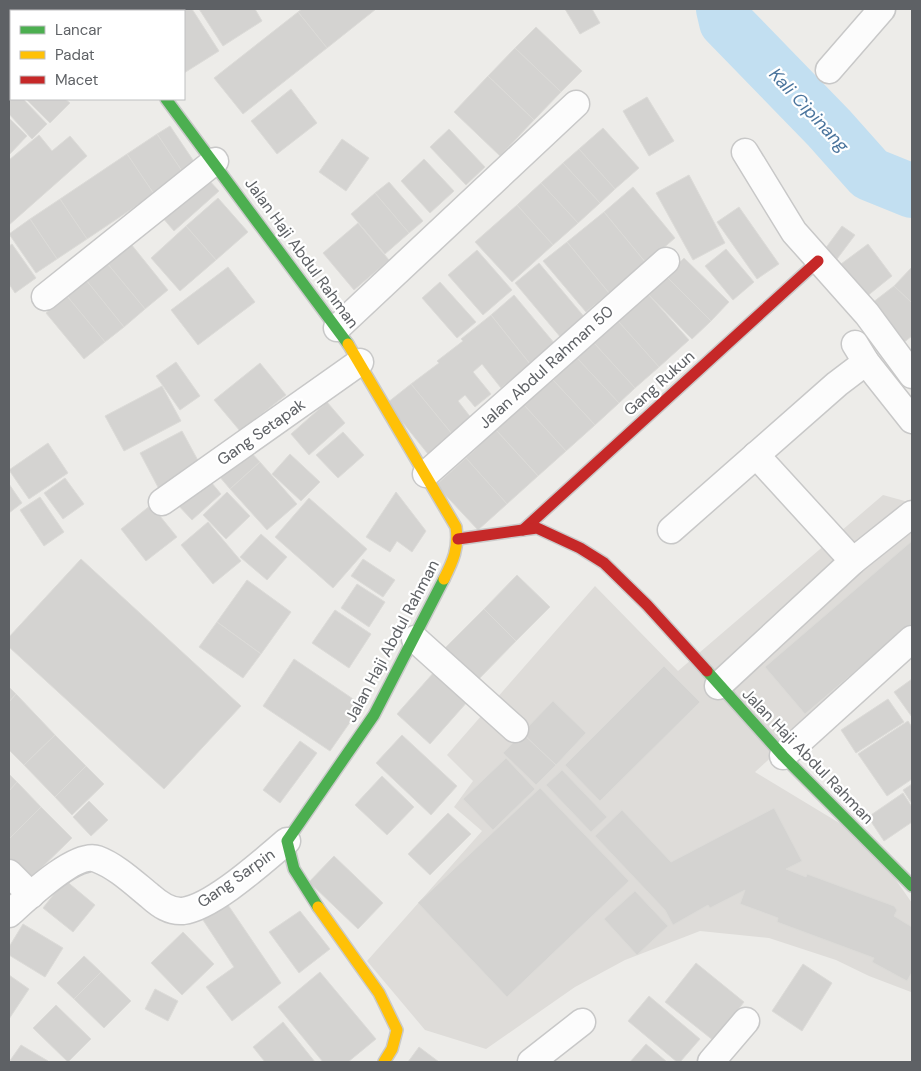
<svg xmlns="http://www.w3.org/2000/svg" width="921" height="1071" font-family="'DM Sans',sans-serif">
	<rect width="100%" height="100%" fill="#edece9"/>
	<polygon fill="#dedcd9" points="883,495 912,503 912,629 755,772 841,824 891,873 912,903 911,992 869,976 836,960 769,938 700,931 625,960 575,987 486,1049 425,1030 367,961 482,831 454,807 473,781 447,755 595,586 678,671"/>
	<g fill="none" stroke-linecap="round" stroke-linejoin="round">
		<polyline stroke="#c2dff1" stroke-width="54" points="723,9 726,22 829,128 870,174 912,191"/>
	</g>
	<g fill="#d4d3d1" stroke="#dcdbd8">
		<polygon points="165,9 192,9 219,51 184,73 184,11 161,11"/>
		<polygon points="199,9 255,9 262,21 223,46"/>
		<polygon points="302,9 376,9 327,48 298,12"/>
		<polygon points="565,9 592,9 600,23 580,34"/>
		<polygon points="298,12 327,48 243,114 214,78"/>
		<polygon points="9,22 11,24 11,55 9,58"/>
		<polygon points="536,27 582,71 561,92 515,48"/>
		<polygon points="515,48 561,92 534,120 488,76"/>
		<polygon points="488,76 534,120 500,156 454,112"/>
		<polygon points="291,89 317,123 277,154 251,121"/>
		<polygon points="647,97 674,141 649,156 623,111"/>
		<polygon points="12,99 23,99 47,124 32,139 9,114 9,101"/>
		<polygon points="26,99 65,99 70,103 50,123"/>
		<polygon points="9,118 27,136 9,155"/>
		<polygon points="170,126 197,166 184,174 157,134"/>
		<polygon points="603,128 639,168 615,189 579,149"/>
		<polygon points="449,129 485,167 466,185 430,147"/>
		<polygon points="157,134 184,174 154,194 127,154"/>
		<polygon points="39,135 52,151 70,136 87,156 9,225 9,160"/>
		<polygon points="342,139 369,158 346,191 319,172"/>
		<polygon points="579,149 615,189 600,203 563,163"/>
		<polygon points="127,154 154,194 87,239 60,199"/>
		<polygon points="424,159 454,191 430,213 401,181"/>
		<polygon points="563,163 600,203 578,223 541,183"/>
		<polygon points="689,175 725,243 693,260 656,193"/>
		<polygon points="206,177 219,191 174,231 162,217"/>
		<polygon points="389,182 423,221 409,233 375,193"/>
		<polygon points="541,183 578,223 553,245 517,205"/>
		<polygon points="633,187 675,238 646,263 604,212"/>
		<polygon points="375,193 409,233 385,254 351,214"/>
		<polygon points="218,198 248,232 216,260 186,226"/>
		<polygon points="60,199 87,239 57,259 30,219"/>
		<polygon points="517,205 553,245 512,282 475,242"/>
		<polygon points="739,207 779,264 757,279 717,222"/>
		<polygon points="604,212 646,263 609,293 567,242"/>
		<polygon points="30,219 57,259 36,273 9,234"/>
		<polygon points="358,223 389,260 354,290 323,253"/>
		<polygon points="186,226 216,260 180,291 151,258"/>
		<polygon points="842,226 855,235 837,259 825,249"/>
		<polygon points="567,242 609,293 586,312 543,261"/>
		<polygon points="12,244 36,278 15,293 9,284 9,246"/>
		<polygon points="131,244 168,290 145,309 107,263"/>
		<polygon points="868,244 892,276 866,297 841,264"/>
		<polygon points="726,249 754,282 733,300 705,266"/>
		<polygon points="477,250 512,290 483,315 448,275"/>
		<polygon points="684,258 729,302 711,321 666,276"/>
		<polygon points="107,263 145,309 124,327 86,280"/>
		<polygon points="539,263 586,319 562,339 515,283"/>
		<polygon points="228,267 255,302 198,345 171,310"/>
		<polygon points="912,267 912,303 894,286"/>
		<polygon points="666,276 711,321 692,339 648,294"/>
		<polygon points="86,280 124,327 105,342 67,296"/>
		<polygon points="440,282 476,322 457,338 422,298"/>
		<polygon points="894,286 912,303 912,336 903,343 872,303"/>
		<polygon points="648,294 689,340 659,367 618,321"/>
		<polygon points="514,295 555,344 530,364 491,315"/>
		<polygon points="67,296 105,342 84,359 46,313"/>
		<polygon points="491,315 530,364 501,388 482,364 473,372 491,394 475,407 465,395 458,401 472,419 452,434 411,384 439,363 437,361 463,341 461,339"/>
		<polygon points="618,321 659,367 635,388 594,343"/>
		<polygon points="594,343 635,388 619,403 577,358"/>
		<polygon points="577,358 619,403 595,425 553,380"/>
		<polygon points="176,362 200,396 180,410 156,376"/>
		<polygon points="260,363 286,395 240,431 214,400"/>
		<polygon points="553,380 595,425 566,451 524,405"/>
		<polygon points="411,384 452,434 428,454 387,403"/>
		<polygon points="162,386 181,421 124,451 105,416"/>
		<polygon points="327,402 345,423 309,455 291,434"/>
		<polygon points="524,405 566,451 538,476 496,430"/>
		<polygon points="496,430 538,476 507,504 466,458"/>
		<polygon points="182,431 201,466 159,489 140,453"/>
		<polygon points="343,432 364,455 338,478 316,455"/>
		<polygon points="48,443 68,473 29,499 9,470"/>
		<polygon points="249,450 260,462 230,489 219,476"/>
		<polygon points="290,454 320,482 301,501 272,474"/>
		<polygon points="466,458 507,504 478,530 436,485"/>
		<polygon points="260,462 297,504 267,530 230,489"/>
		<polygon points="206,476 221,494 192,520 176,503"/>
		<polygon points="65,478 84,504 63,519 44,493"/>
		<polygon points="9,484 22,503 9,513"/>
		<polygon points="227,492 250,516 226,539 203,515"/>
		<polygon points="396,492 426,531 412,552 397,541 390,552 366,537"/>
		<polygon points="40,497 64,532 44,546 20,510"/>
		<polygon points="309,498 367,549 333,588 275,537"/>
		<polygon points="151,505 177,537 146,561 121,529"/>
		<polygon points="208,522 241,561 213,584 181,545"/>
		<polygon points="261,534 287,557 267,580 240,557"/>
		<polygon points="912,541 912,623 805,714 765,667"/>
		<polygon points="81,559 241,706 164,789 9,647 9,637"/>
		<polygon points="363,559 395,580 383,597 351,576"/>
		<polygon points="517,575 550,607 516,641 484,609"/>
		<polygon points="247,580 291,612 261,654 217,622"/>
		<polygon points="357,584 385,602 369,627 341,608"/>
		<polygon points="484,609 516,641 475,683 442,651"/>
		<polygon points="335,610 371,634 349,668 312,643"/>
		<polygon points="217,622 261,654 243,678 199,647"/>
		<polygon points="294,659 362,705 330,751 263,706"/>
		<polygon points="664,666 700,702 600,801 565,765"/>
		<polygon points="435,671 468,701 430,744 397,714"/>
		<polygon points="912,679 912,717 894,692"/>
		<polygon points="9,687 16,694 9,702"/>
		<polygon points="16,694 55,735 24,765 9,750 9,702"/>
		<polygon points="888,699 904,722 856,753 841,730"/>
		<polygon points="553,701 586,733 556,765 522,733"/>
		<polygon points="908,721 912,727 912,779 887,796 858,754"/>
		<polygon points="522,733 556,765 536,785 503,753"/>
		<polygon points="55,735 86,766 55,797 24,765"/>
		<polygon points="402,735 457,786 431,815 376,763"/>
		<polygon points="300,741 317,753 280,803 263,790"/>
		<polygon points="506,758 535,789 493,830 463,799"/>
		<polygon points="86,766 104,784 72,815 55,797"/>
		<polygon points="562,770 607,817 591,832 546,785"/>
		<polygon points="9,774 17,782 9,791"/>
		<polygon points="382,776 414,807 387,835 355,805"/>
		<polygon points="17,782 41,807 9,839 9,791"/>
		<polygon points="912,784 912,804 903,790"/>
		<polygon points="540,788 629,881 507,997 418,903"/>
		<polygon points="903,793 912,807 912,822 884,841 868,817"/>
		<polygon points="89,801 108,820 91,836 73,817"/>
		<polygon points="41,807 72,838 27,882 9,863 9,839"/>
		<polygon points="774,808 802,861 786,869 806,877 807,874 894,906 897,910 894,916 912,927 912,972 907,981 872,962 874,958 777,922 778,918 740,904 745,890 710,908 708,905 673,925 665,910 595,836 622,810 671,862"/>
		<polygon points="448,813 471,834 430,875 408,854"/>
		<polygon points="334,856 383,903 358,929 309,882"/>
		<polygon points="65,880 95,905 73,932 43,908"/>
		<polygon points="635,891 668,926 637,955 604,919"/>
		<polygon points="226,902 281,983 232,1021 206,987 234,967 201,917"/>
		<polygon points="300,911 330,949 299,973 269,932"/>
		<polygon points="23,924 63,948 45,977 9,955 9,947"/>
		<polygon points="183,932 214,964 182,995 151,963"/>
		<polygon points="84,956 101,972 74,999 57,983"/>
		<polygon points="696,963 744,1002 714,1041 665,1002"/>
		<polygon points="803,964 832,983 802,1031 772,1011"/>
		<polygon points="101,972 131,1001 104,1028 74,999"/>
		<polygon points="320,972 376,1039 348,1062 323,1062 278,1007"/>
		<polygon points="9,975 29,989 9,1019"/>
		<polygon points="155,989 178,1001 168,1021 145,1009"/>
		<polygon points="649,996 700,1039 680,1062 677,1062 628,1021"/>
		<polygon points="56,1005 91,1039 68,1062 33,1028"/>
		<polygon points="283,1022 315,1062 265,1062 253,1047"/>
		<polygon points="646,1044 667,1062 630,1062"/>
		<polygon points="21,1045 48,1061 47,1062 9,1062"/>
		<polygon points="419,1047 439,1062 408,1062"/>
	</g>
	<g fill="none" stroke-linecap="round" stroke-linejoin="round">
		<defs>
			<g id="street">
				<polyline points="59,11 61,9"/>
				<polyline points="131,11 136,9"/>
				<polyline points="829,70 882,9"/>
				<polyline points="9,73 11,70"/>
				<polyline points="745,152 794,232 867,314 912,375"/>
				<polyline points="45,297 215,161"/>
				<polyline points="337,328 576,104"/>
				<polyline points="855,344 866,362 912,420"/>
				<polyline points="756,455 853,561"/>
				<polyline points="426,474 666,261"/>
				<polyline points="162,502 360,362"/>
				<polyline points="671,530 837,384 866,362"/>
				<polyline points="415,639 515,729"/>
				<polyline points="718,686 853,561 912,514"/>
				<polyline points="783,756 912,639"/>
				<polyline points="9,873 31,895"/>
				<path d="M 9,914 C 25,900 76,851 97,859 C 116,866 134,883 150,896 C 160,905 170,912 183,911 C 213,907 263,861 287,841"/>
				<polyline points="531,1062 582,1022"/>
				<polyline points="711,1062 746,1021"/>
			</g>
			<g id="fast">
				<polyline points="166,99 348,344"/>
				<polyline points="707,671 783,756 912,886"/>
				<polyline points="318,907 294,869 287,841 374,715 444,579"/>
			</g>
			<g id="slow">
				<polyline points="94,9 97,11"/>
				<path d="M 348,344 L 456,527 C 459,548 453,561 444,579"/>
				<polyline points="318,907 379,993 397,1030 392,1049 384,1062"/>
			</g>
			<g id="jam">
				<polyline points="523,530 818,261"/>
				<polyline points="458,539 537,528 580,548 604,563 647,605 707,671"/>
			</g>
		</defs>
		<use href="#street" stroke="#c8c8c8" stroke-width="29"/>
		<use href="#fast" stroke="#cacaca" stroke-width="14"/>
		<use href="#slow" stroke="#cacaca" stroke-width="14"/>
		<use href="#jam" stroke="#cacaca" stroke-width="14"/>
		<use href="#street" stroke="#fcfcfc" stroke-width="26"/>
		<use href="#fast" stroke="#4caf50" stroke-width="11"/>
		<use href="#slow" stroke="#ffc107" stroke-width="11"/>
		<use href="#jam" stroke="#c62828" stroke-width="11"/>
	</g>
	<g text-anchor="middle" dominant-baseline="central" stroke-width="4.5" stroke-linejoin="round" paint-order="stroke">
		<g font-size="16" fill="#5e6165" stroke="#fff">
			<text transform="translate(302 253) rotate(54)">Jalan Haji Abdul Rahman</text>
			<text transform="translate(546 367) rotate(-42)">Jalan Abdul Rahman 50</text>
			<text transform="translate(659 383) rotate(-42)">Gang Rukun</text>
			<text transform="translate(261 432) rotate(-35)">Gang Setapak</text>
			<text transform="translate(392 641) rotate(-62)">Jalan Haji Abdul Rahman</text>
			<text transform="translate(808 756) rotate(46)">Jalan Haji Abdul Rahman</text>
			<text transform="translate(236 878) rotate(-35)">Gang Sarpin</text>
		</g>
		<g font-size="18" font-style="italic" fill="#4b759d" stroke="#fff">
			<text transform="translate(809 110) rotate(47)">Kali Cipinang</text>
		</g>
	</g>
	<rect width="921" height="1071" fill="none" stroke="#5e6165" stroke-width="20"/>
	<rect x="10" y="10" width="175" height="90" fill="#ffffff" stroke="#bfc0c1"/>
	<rect x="20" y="26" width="25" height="8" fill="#4caf50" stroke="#bfc0c1"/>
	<text x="55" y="35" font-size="15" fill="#5e6165">Lancar</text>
	<rect x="20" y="51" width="25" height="8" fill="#ffc107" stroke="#bfc0c1"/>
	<text x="55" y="60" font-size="15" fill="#5e6165">Padat</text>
	<rect x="20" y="76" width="25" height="8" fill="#c62828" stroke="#bfc0c1"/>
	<text x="55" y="85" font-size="15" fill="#5e6165">Macet</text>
</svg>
